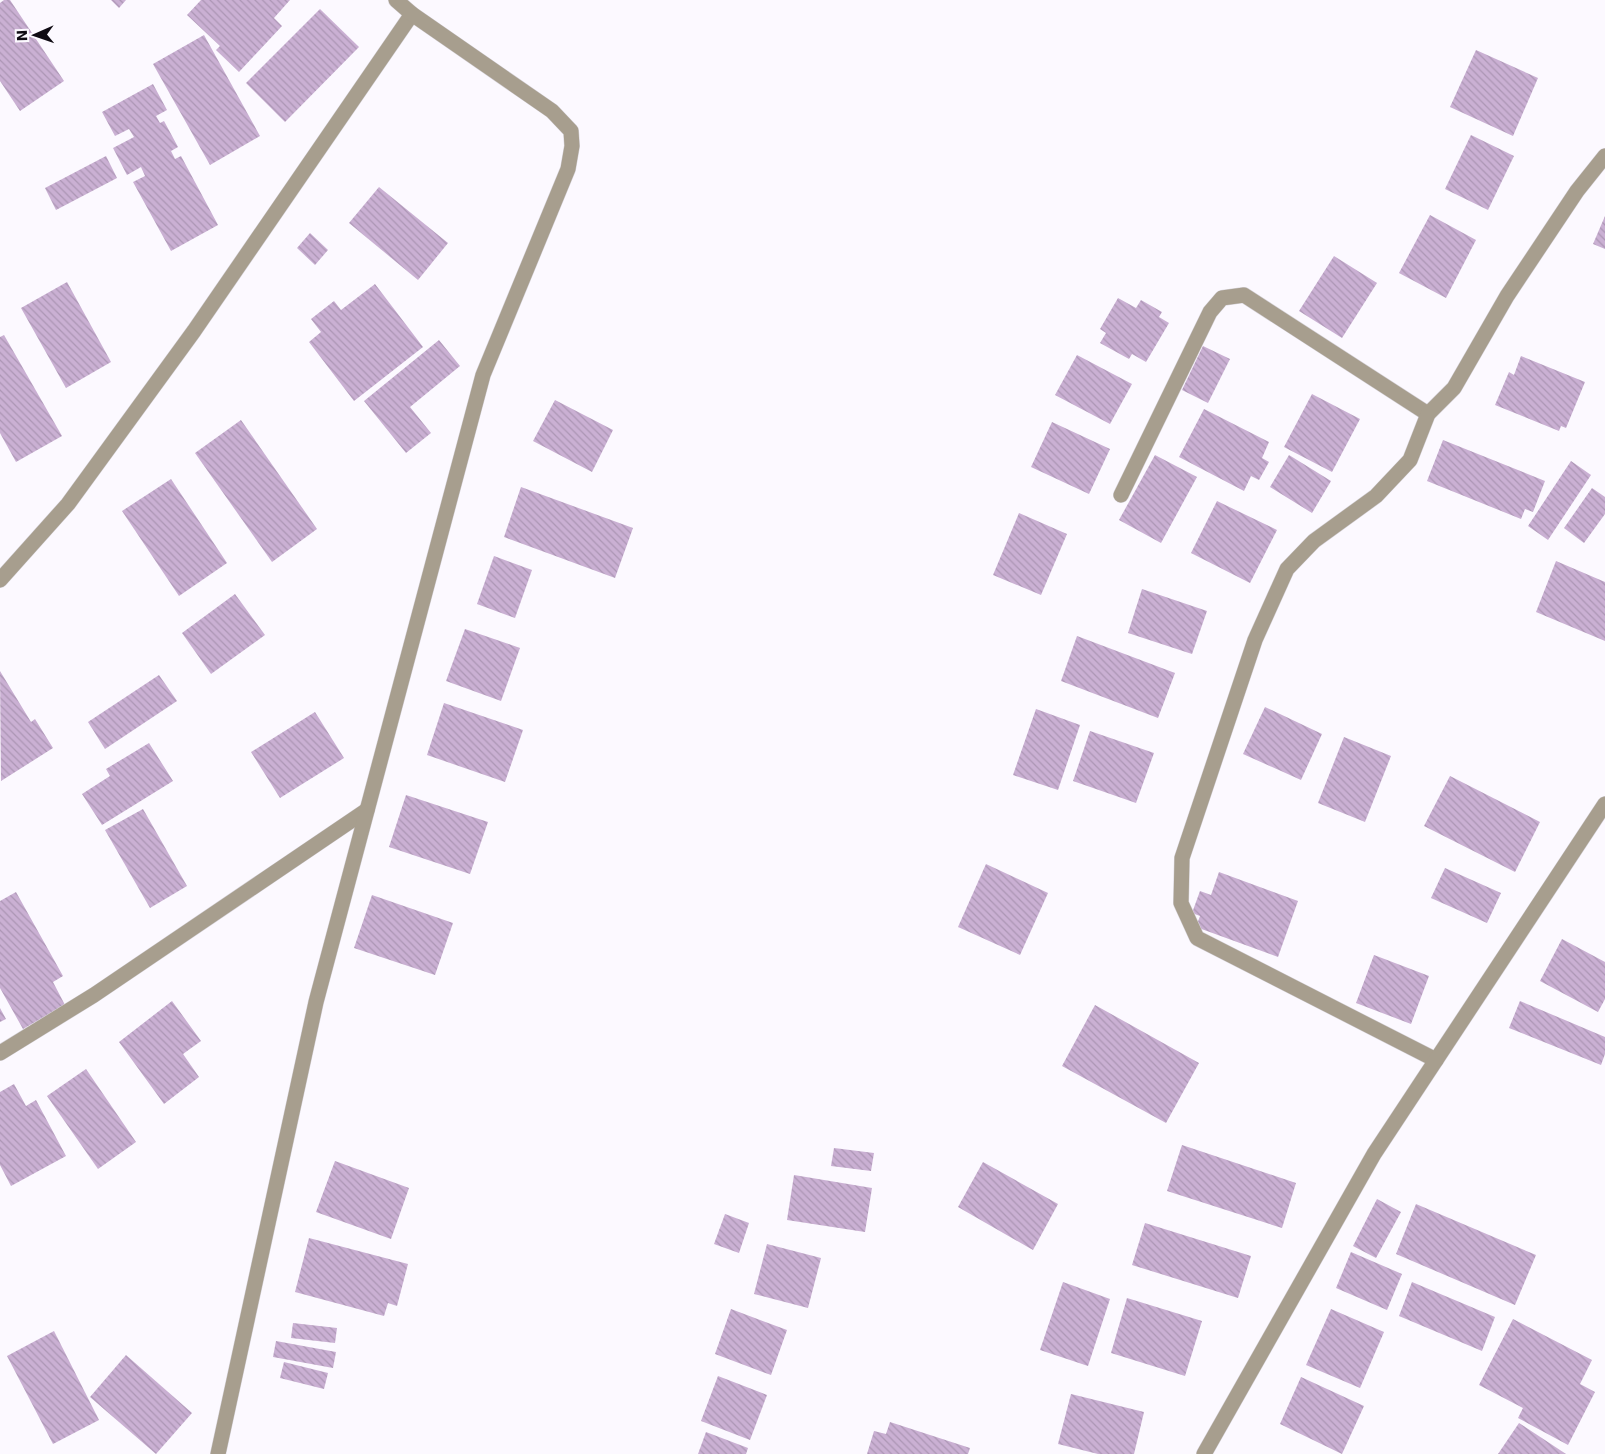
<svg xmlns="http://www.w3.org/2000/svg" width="1605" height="1454" font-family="'DejaVu Sans',sans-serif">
	<defs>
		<pattern id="building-back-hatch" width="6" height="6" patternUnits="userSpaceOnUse" patternTransform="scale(1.25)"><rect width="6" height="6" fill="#cab0d3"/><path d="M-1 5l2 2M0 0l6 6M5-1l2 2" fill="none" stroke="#ac96b4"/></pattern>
	</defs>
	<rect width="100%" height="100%" fill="#fcf9ff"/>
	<g fill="url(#building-back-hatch)">
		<polygon points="4,0 10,0 64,81 20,111 0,81 0,3"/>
		<polygon points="111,0 126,0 119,8"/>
		<polygon points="201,0 290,0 274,18 282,26 239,72 216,50 220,46 187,15"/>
		<polygon points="320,9 359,47 285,122 246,83"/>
		<polygon points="204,35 260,136 210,165 153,64"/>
		<polygon points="1476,50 1538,78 1513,136 1450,107"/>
		<polygon points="153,84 167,110 156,116 160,123 164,121 178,147 171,151 175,159 181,156 218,225 171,251 133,182 145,176 141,167 127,175 113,148 134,137 129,129 115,136 102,112"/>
		<polygon points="1471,135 1514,156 1488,210 1445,189"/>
		<polygon points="106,156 117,178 56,210 45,188"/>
		<polygon points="379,187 448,243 418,280 349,223"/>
		<polygon points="1430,215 1476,240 1446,298 1399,273"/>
		<polygon points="1605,216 1605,249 1593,244"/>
		<polygon points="310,233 328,250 315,265 297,248"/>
		<polygon points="1334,256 1377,283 1342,338 1299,311"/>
		<polygon points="67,282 111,362 66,388 21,308"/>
		<polygon points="375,284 423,347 354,401 309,342 321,332 311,319 334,301 341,310"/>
		<polygon points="1118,298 1136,308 1141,300 1162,312 1159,317 1169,323 1146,362 1132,354 1129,359 1100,343 1106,333 1100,329"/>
		<polygon points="4,335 62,436 16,462 0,433 0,337"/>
		<polygon points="439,340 460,366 410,407 431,433 406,453 364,401"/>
		<polygon points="1203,346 1230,359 1208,403 1182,390"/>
		<polygon points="1077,355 1132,384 1110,424 1055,395"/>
		<polygon points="1521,356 1585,382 1566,428 1561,426 1559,431 1495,405 1509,372 1514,375"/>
		<polygon points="1312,394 1360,419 1332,472 1284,447"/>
		<polygon points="555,400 613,430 592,472 533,441"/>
		<polygon points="1204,409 1269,442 1262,458 1269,462 1259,480 1251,476 1244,491 1179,457"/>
		<polygon points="241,420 317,529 272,562 195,453"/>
		<polygon points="1052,422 1110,449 1089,494 1031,467"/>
		<polygon points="1443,440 1545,481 1533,512 1525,509 1521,519 1427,481"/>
		<polygon points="1155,455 1197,477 1161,543 1119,520"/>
		<polygon points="1289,455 1331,481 1312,513 1270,487"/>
		<polygon points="1571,461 1591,475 1548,540 1528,526"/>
		<polygon points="171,479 227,563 179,596 122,511"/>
		<polygon points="521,487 633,528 615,578 504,537"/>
		<polygon points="1592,488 1605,497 1605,514 1584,543 1564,528"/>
		<polygon points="1217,501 1277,530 1250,583 1191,553"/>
		<polygon points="1019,513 1067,534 1041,595 993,575"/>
		<polygon points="494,556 532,570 515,618 477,604"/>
		<polygon points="1556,561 1605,582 1605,641 1536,612"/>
		<polygon points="1142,589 1207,611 1192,654 1128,633"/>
		<polygon points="235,594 265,635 211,674 182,633"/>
		<polygon points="465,629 520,648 501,701 446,681"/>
		<polygon points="1077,636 1175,673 1158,718 1061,681"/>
		<polygon points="0,671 31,722 35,719 53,748 1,781"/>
		<polygon points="159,675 177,701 105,749 88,722"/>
		<polygon points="444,703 523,730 505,782 427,755"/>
		<polygon points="1265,707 1322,734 1301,780 1243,754"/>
		<polygon points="1036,709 1080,725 1058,790 1013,775"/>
		<polygon points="315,712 344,758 280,798 251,752"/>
		<polygon points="1090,731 1154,753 1136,803 1073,781"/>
		<polygon points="1344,737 1391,756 1365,822 1318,803"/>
		<polygon points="149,743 173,781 102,825 82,794 110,776 106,769"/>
		<polygon points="1450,776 1540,822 1515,872 1424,826"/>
		<polygon points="406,795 488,822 470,874 389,847"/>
		<polygon points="143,809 187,886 150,908 105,830"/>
		<polygon points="986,864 1048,893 1020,955 958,927"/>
		<polygon points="1445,868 1501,893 1487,923 1431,898"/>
		<polygon points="1219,872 1298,901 1278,957 1196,927 1200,916 1192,913 1200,891 1211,895"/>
		<polygon points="16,892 63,976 53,982 65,1005 23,1029 0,988 0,901"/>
		<polygon points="372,895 453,923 435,975 354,948"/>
		<polygon points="1562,939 1605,962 1605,999 1598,1012 1540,981"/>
		<polygon points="1374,955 1429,976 1411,1024 1356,1003"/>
		<polygon points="172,1001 201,1041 183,1054 199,1077 164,1104 119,1042"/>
		<polygon points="1520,1001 1605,1037 1605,1054 1601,1065 1509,1028"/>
		<polygon points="1095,1005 1199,1063 1166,1123 1062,1066"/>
		<polygon points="0,1008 6,1019 0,1022"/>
		<polygon points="86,1069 136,1142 98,1169 47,1096"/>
		<polygon points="14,1084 26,1106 36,1100 66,1156 11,1186 0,1165 0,1092"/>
		<polygon points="1182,1145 1296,1183 1282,1228 1167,1191"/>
		<polygon points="834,1148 874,1153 871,1171 831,1166"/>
		<polygon points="335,1161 409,1188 391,1239 316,1212"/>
		<polygon points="983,1162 1058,1204 1033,1250 958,1207"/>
		<polygon points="794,1175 872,1188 865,1232 787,1220"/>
		<polygon points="1377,1199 1401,1212 1376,1258 1353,1246"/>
		<polygon points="1416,1204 1536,1255 1515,1305 1396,1254"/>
		<polygon points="725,1214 749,1223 739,1253 714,1244"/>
		<polygon points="1145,1223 1251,1256 1238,1298 1132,1265"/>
		<polygon points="309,1238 408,1264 397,1306 388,1303 384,1316 295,1292"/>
		<polygon points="767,1244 821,1258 808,1308 754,1294"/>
		<polygon points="1351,1252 1402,1274 1387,1310 1336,1288"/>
		<polygon points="1063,1282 1110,1299 1088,1366 1040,1350"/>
		<polygon points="1412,1282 1495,1317 1482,1351 1399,1316"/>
		<polygon points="1127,1298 1202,1321 1185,1376 1111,1353"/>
		<polygon points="731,1309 787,1330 771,1375 715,1354"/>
		<polygon points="1331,1309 1384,1332 1360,1388 1306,1365"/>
		<polygon points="1513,1319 1592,1360 1580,1384 1595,1392 1568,1445 1518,1418 1523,1408 1479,1385"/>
		<polygon points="293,1323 337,1328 335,1343 291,1338"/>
		<polygon points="54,1331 99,1420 53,1444 7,1356"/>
		<polygon points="276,1341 336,1352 333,1368 273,1357"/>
		<polygon points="126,1355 192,1413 156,1454 90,1397"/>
		<polygon points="284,1362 328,1373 324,1389 280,1378"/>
		<polygon points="718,1376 767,1395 750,1440 701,1421"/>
		<polygon points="1301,1377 1364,1406 1342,1454 1280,1424"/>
		<polygon points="1071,1394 1144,1412 1134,1454 1098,1454 1058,1444"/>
		<polygon points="890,1422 970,1448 968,1454 867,1454 874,1431 886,1434"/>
		<polygon points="1519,1423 1566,1454 1498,1454"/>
		<polygon points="706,1432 748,1448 746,1454 698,1454"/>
	</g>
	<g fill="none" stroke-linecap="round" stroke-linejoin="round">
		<defs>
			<g id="street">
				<polyline points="1121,495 1210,312 1222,298 1244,295 1428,414"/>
				<polyline points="0,580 68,504 194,331 412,14"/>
				<polyline points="0,1053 94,995 367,810"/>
				<polyline points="1436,1060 1197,938 1181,903 1182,858 1255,640 1287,569 1314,541 1376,496 1410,460 1428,414 1454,388 1507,296 1577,191 1605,156"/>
				<polyline points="218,1454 316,1002 483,375 568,169 572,146 571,131 552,111 412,14 396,0"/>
				<polyline points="1204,1454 1374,1154 1605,804"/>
			</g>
		</defs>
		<use href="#street" stroke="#d6d3d9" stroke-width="16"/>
		<use href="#street" stroke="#a79e8e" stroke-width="15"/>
	</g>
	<g transform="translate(35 35) rotate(268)" stroke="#fcf9ff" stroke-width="4" paint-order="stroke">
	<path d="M0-4L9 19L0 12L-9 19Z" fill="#0f0b13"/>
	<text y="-8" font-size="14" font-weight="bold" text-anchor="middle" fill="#0f0b13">N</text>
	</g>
</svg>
